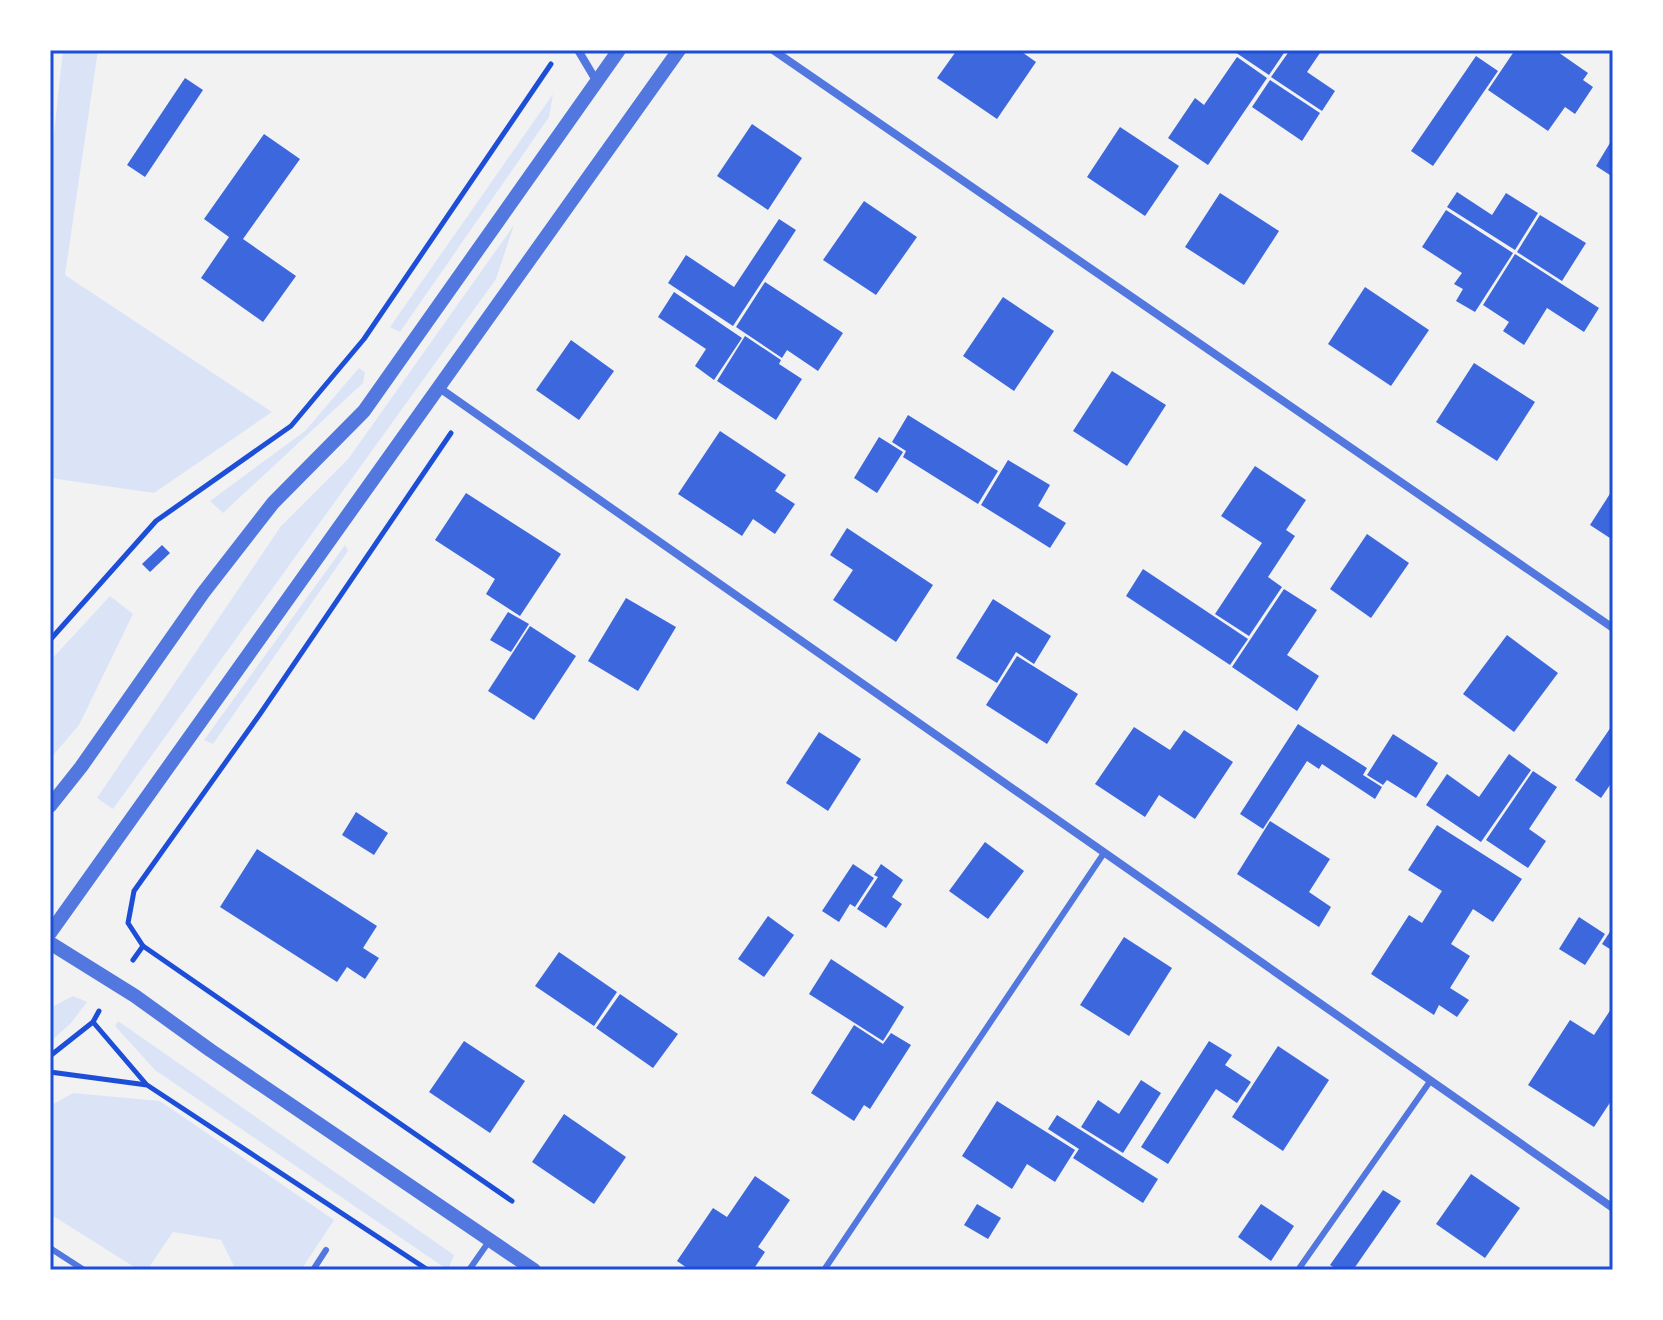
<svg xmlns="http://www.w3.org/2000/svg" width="1663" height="1320" font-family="Overpass,sans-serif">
	<rect width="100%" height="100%" fill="#f2f2f2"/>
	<g fill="#dbe4f7">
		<polygon points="63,50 98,50 65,275 272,412 154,493 50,478 50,171"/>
		<polygon points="553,94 549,117 400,332 390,327"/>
		<polygon points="514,225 496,279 113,809 97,798 281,526 349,458"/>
		<polygon points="359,368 365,372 363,383 223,513 210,501 305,431"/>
		<polygon points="345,545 348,551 213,744 204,740"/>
		<polygon points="110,596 133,614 79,725 50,759 50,661"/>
		<polygon points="73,996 87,1002 71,1023 50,1042 50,1008"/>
		<polygon points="118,1021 454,1255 448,1270 155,1070 115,1026"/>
		<polygon points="73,1093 160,1101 334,1220 301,1270 236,1270 221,1240 173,1232 147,1270 139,1270 50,1214 50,1106"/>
	</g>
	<g fill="#3d67dc">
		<polygon points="957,50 1019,50 1036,62 997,119 937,78"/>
		<polygon points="1232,50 1286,50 1269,75"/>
		<polygon points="1290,50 1322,50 1307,72 1335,91 1322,111 1271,77"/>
		<polygon points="1515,50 1555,50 1588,73 1583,80 1593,87 1575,114 1565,107 1548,131 1488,90"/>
		<polygon points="1476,56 1498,71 1433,166 1411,151"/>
		<polygon points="1237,57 1267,78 1208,165 1168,138 1195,98 1204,105"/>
		<polygon points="185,78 203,90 145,177 127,165"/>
		<polygon points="1270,80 1320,113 1302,141 1252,107"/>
		<polygon points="752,124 802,158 768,210 717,176"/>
		<polygon points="1120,127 1179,166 1145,216 1087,177"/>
		<polygon points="264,134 300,159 243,239 296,276 263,322 201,278 229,237 204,219"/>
		<polygon points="1613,138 1613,177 1596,166"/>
		<polygon points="1457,192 1492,215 1506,193 1538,213 1515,250 1447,207"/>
		<polygon points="1220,193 1279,231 1244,285 1185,247"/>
		<polygon points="864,201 917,237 876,295 823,260"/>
		<polygon points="1446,210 1513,253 1475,312 1456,301 1463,289 1454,284 1462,273 1422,247"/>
		<polygon points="1540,215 1586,243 1562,281 1517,252"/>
		<polygon points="779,219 796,230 733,326 668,283 686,255 734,287"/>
		<polygon points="1515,254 1599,308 1584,332 1547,308 1524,345 1503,331 1509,322 1483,305"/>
		<polygon points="765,282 843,333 818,371 787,350 782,358 736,327"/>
		<polygon points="1365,287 1429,330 1391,386 1328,344"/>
		<polygon points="674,292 742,338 714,380 695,366 706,349 658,317"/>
		<polygon points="1003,297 1054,331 1014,391 963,356"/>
		<polygon points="745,336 781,360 779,364 802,379 776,420 717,381"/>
		<polygon points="571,340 614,371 579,420 536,390"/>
		<polygon points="1474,363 1535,402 1497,461 1436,422"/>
		<polygon points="1112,371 1166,405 1127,466 1073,431"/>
		<polygon points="908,415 998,471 978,504 903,457 906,451 892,442"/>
		<polygon points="720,431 786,475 775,491 795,504 775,534 753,519 742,536 678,494"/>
		<polygon points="879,437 903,452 877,493 854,478"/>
		<polygon points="1008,460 1050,485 1038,506 1066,523 1050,548 981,505"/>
		<polygon points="1255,466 1306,500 1286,530 1295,536 1268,577 1282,587 1249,636 1215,614 1262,543 1221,516"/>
		<polygon points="1613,489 1613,540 1590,525"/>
		<polygon points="466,493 561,554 520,616 486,594 495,579 435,540"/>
		<polygon points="847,528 933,585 896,642 833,600 853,570 830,555"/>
		<polygon points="1367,534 1409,563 1371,618 1330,589"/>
		<polygon points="162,545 170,553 150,572 142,564"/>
		<polygon points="1143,569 1248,639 1230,665 1126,596"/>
		<polygon points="1284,589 1317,610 1287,655 1319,676 1297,711 1232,667"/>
		<polygon points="626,598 676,627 638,691 588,661"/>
		<polygon points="993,599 1051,636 1034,664 1016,652 997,683 956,658"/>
		<polygon points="508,612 529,624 511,652 490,640"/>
		<polygon points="530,626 576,656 534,720 488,691"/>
		<polygon points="1507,635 1558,673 1514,732 1463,694"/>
		<polygon points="1017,656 1078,694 1047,744 986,705"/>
		<polygon points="1298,724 1367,768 1363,775 1382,787 1375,799 1322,764 1319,769 1307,761 1263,829 1240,814"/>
		<polygon points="1613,724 1613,788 1610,785 1601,798 1575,780"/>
		<polygon points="1134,727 1170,750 1184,730 1233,762 1195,819 1159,795 1145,817 1095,784"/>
		<polygon points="819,732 861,759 828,811 786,783"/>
		<polygon points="1393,734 1438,763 1416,798 1387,780 1383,785 1367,775"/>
		<polygon points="1509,754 1531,770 1481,842 1426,805 1447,774 1479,797"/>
		<polygon points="1533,771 1557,787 1529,829 1546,841 1528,868 1486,840"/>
		<polygon points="356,812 388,833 374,855 342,835"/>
		<polygon points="1270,821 1330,859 1309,892 1331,907 1319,927 1237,874"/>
		<polygon points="1437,825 1522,879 1493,922 1473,909 1451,944 1470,956 1450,988 1469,1000 1457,1017 1439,1005 1434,1015 1371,974 1409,915 1422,923 1442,891 1408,870"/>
		<polygon points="985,842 1024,871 988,919 949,891"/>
		<polygon points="257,849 377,926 363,948 379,958 365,979 347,967 337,982 220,907"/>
		<polygon points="853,864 874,878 855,907 850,904 839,922 822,911"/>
		<polygon points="881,864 903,880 892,897 902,904 886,928 857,909 878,877 874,875"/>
		<polygon points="768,916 794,935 764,977 738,959"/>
		<polygon points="1579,917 1605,934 1585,965 1559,949"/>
		<polygon points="1613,927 1613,951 1602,944"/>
		<polygon points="1124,937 1172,968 1129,1036 1080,1005"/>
		<polygon points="559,952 617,992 594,1026 535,986"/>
		<polygon points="831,959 904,1007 883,1041 809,994"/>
		<polygon points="620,994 678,1034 653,1068 596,1028"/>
		<polygon points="1613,1006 1613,1098 1594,1127 1528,1085 1570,1020 1594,1035"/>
		<polygon points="854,1025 883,1044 891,1033 911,1045 870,1109 864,1105 854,1121 811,1093"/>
		<polygon points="464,1041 525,1081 490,1133 429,1092"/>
		<polygon points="1209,1041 1232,1055 1225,1065 1251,1082 1237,1103 1216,1089 1168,1164 1141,1147"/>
		<polygon points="1278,1046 1329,1080 1283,1151 1232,1117"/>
		<polygon points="1141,1080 1161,1093 1123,1153 1081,1127 1098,1100 1119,1114"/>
		<polygon points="997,1101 1075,1150 1055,1182 1027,1164 1012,1189 962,1156"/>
		<polygon points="564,1114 626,1157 594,1204 532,1162"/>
		<polygon points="1057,1115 1158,1179 1143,1203 1073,1158 1079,1149 1048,1129"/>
		<polygon points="1471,1174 1520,1208 1485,1258 1436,1224"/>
		<polygon points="755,1176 790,1200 758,1247 765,1252 753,1270 690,1270 677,1261 713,1208 727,1217"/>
		<polygon points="1383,1190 1401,1201 1353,1270 1338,1270 1330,1265"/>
		<polygon points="977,1204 1001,1218 988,1239 964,1225"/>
		<polygon points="1261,1204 1294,1226 1271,1261 1238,1237"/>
	</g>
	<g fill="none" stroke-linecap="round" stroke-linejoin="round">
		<g stroke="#1d4ed8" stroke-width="5">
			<polyline points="50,640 156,521 291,426 364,339 551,64"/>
			<polyline points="143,946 512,1201"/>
			<polyline points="133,960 143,946 128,923 134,891 260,714 451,433"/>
			<polyline points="93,1022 146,1084"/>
			<polyline points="50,1056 93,1022 99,1011"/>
			<polyline points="50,1072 147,1085 428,1270"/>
		</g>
		<g stroke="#5277de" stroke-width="6">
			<polyline points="50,1248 84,1270"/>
			<polyline points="313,1270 326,1250"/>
			<polyline points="469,1270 490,1240"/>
			<polyline points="824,1270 1104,853"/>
			<polyline points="1298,1270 1431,1080"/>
		</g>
		<g stroke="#5277de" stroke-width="8">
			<polyline points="578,50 597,82"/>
			<polyline points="773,50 1613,628"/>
			<polyline points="438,387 1613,1208"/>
		</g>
		<g stroke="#5277de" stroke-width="14">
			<polyline points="50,806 81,767 203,593 273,503 364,411 619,50"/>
			<polyline points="50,933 679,50"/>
			<polyline points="50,943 135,996 210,1050 534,1270"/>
		</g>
	</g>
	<rect width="1663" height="1320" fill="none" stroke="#ffffff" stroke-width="104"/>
	<rect x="52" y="52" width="1559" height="1216" fill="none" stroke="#1d4ed8" stroke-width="3"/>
</svg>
